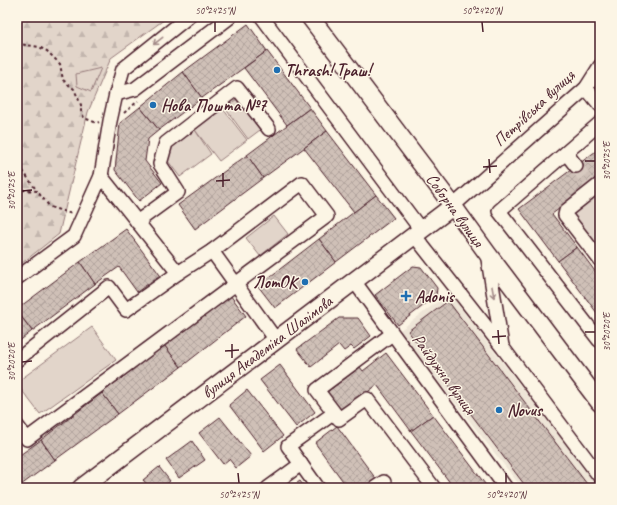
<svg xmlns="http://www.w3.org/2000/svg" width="617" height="505" font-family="Caveat,sans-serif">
	<defs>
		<pattern id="forest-firs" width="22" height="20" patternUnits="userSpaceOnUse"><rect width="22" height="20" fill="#e2d5ca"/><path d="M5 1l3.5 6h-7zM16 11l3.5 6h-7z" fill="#c3b6ae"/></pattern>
		<pattern id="building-cross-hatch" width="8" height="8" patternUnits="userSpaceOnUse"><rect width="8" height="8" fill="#cfc0b7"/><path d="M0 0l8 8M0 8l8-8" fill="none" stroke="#b3a59e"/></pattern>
	</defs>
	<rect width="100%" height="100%" fill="#fcf5e5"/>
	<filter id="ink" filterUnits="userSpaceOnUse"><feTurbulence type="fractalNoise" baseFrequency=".025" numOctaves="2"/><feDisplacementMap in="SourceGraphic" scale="8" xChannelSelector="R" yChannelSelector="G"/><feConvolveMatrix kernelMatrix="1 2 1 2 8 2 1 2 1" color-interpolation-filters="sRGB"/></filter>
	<g filter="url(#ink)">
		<polygon fill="#eee5d7" points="449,293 599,488 522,488 399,331"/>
		<polygon fill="url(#forest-firs)" stroke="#967a7a" points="17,17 168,17 111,58 88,112 59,234 17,267"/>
		<g fill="#e2d5ca" stroke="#967a7a">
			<polygon points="101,68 91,92 77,86 76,74"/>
			<polygon points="237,99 260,130 248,139 225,108"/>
			<polygon points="223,109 247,140 219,161 195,130"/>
			<polygon points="195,130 211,154 180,177 168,161 166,152"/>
			<polygon points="600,191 600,252 572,216 573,212"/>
			<polygon points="274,216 288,234 260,256 246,238"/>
			<polygon points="92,327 116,360 40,414 17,384 17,382"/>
		</g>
		<g fill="url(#building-cross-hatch)" stroke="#4a1f2b">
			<polygon points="248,24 267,51 202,98 183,72"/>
			<polygon points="267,51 310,108 287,125 244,68"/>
			<polygon points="183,72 202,98 159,130 140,107"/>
			<polygon points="140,107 159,130 148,139 145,161 162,183 139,201 115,170 120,123"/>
			<polygon points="310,108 327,131 263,178 247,155"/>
			<polygon points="327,131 376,195 354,212 304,148"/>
			<polygon points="600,148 600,179 552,214 577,247 558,261 519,209"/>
			<polygon points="247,155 263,178 195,229 178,205"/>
			<polygon points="376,195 394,218 336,262 319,239"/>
			<polygon points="126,229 160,275 137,292 119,267 95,284 80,262"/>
			<polygon points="319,239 336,262 275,308 258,286"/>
			<polygon points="577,247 600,278 600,317 558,261"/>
			<polygon points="80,262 95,284 32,331 17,311 17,309"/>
			<polygon points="413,266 421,267 437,288 436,296 398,325 375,295"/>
			<polygon points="230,295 246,316 181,367 164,345"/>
			<polygon points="448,301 590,488 527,488 408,331"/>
			<polygon points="17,311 32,331 17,343"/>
			<polygon points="339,318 358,318 371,336 354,349 351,346 344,351 339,345 311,367 297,349"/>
			<polygon points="164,345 181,367 118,414 102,393"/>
			<polygon points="386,353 433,415 411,431 377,385 341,412 327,392 360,367 363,371"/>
			<polygon points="280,365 315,412 296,427 260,380"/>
			<polygon points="247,390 283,436 264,451 229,405"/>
			<polygon points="102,393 118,414 55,460 41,440"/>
			<polygon points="433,415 488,488 454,488 411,431"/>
			<polygon points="220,417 251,456 236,468 229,459 223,464 199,433"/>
			<polygon points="337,426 376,479 364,488 348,488 315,443"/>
			<polygon points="41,440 55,460 17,488 17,457"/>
			<polygon points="192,441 205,460 179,478 166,460"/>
			<polygon points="159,467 170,481 162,488 150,488 143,480"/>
			<polygon points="300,481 305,488 290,488"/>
		</g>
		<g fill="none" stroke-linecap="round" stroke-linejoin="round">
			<polyline stroke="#d8cac0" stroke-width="13" stroke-dasharray="13 6" stroke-linecap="butt" points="576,166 591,186"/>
			<defs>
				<g id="minor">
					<polyline points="262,17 421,230"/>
					<polyline points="586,88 600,105"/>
					<polyline points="116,94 135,89 230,17"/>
					<polyline points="600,123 499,211 599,340 600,339"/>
					<polyline points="566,153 576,166"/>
					<polyline points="600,184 566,211 565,215 600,260"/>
					<polyline points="453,206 586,88 600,66"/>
					<polyline points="137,222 178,192 160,164 166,143 237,88 269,129"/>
					<polyline points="414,235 503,348 600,477"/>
					<polyline points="212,251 276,340"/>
					<polyline points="487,253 502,346"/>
					<polyline points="17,278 74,236 101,176 110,121 116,94 123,69 188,17"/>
					<polyline points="354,281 506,488"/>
					<polyline points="392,334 317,390 339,419 367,399 434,488"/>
					<polyline points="17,360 109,287 126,310 178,273"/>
					<polyline points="17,426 27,439 327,216 302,183 212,251 178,273 101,176"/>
					<polyline points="268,488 301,464"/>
					<polyline points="318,488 288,446 334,413"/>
					<polyline points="375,488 384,482"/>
				</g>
				<g id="major">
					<polyline points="310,17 453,206 487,253 600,403"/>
					<polyline points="81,488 453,206"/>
				</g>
			</defs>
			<use href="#minor" stroke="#4a1f2b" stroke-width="16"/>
			<use href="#major" stroke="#4a1f2b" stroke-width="20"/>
			<g stroke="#4a1f2b" stroke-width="2" stroke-dasharray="3 3" stroke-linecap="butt">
				<polyline points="17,43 20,44 39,47 47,51 60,64 63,80 74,89 81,105 81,111 84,118 97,123 99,122"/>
				<polyline points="124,113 138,101"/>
				<polyline points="17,173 23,171 37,191"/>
				<polyline points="17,187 22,190 37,191 50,207 72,214"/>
			</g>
			<use href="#minor" stroke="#fcf5e5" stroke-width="13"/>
			<use href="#major" stroke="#fcf5e5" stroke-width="17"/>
		</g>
		<defs><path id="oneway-shaft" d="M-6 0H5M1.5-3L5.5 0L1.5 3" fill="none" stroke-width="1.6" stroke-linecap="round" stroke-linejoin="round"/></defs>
		<g stroke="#a38a88">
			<use href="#oneway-shaft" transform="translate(158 41) rotate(142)"/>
			<use href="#oneway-shaft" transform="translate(493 292) rotate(80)"/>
		</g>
	</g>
	<path fill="none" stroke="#4a1f2b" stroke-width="1.5" d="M 215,22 L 215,32M 482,22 L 483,32M 489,159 L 490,173M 585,161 L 595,161M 483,167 L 497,166M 223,173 L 223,187M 216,181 L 230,180M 22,191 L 32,190M 498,330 L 499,344M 585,332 L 595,332M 492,337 L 506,336M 232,344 L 232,358M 225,351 L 239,350M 22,362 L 32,361M 238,473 L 239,483M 506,473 L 506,483"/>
	<g fill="#1f6fb2" stroke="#fcf5e5" stroke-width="1.5">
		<circle cx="277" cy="70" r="4"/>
		<circle cx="153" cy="105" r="4"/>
		<circle cx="305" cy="282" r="4"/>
		<path d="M404 290h4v4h4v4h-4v4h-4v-4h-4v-4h4z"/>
		<circle cx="499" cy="410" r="4"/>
	</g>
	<g text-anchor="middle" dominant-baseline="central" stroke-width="3" stroke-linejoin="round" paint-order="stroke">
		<g font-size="17" font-weight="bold" fill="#4a1f2b" stroke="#fcf5e5" text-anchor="start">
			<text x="285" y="70">Thrash! Траш!</text>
			<text x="161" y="105">Нова Пошта №7</text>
			<text x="297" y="282" text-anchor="end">ЛотОК</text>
			<text x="415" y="296">Adonis</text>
			<text x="507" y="410">Novus</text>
		</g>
		<g font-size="17" fill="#4a1f2b" stroke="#fcf5e5">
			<text transform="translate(534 108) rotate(-43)">Петрівська вулиця</text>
			<text transform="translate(455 210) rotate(54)">Соборна вулиця</text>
			<text transform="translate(267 347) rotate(-37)">вулиця Академіка Шалімова</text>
			<text transform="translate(444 374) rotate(54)">Райдужна вулиця</text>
		</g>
	</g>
	<rect width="617" height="505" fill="none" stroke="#fcf5e5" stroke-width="44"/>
	<rect x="22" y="22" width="573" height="461" fill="none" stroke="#4a1f2b" stroke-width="1.5"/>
	<g font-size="10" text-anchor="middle" fill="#4a1f2b">
		<text x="215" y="14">50°24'25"N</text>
		<text x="482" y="14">50°24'20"N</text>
		<text transform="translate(606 161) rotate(-90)" y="4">30°20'25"E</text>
		<text transform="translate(11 191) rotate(-90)" y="4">30°20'25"E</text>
		<text transform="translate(606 332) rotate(-90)" y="4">30°20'20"E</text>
		<text transform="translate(11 362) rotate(-90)" y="4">30°20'20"E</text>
		<text x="239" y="498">50°24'25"N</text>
		<text x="506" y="498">50°24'20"N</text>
	</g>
</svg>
